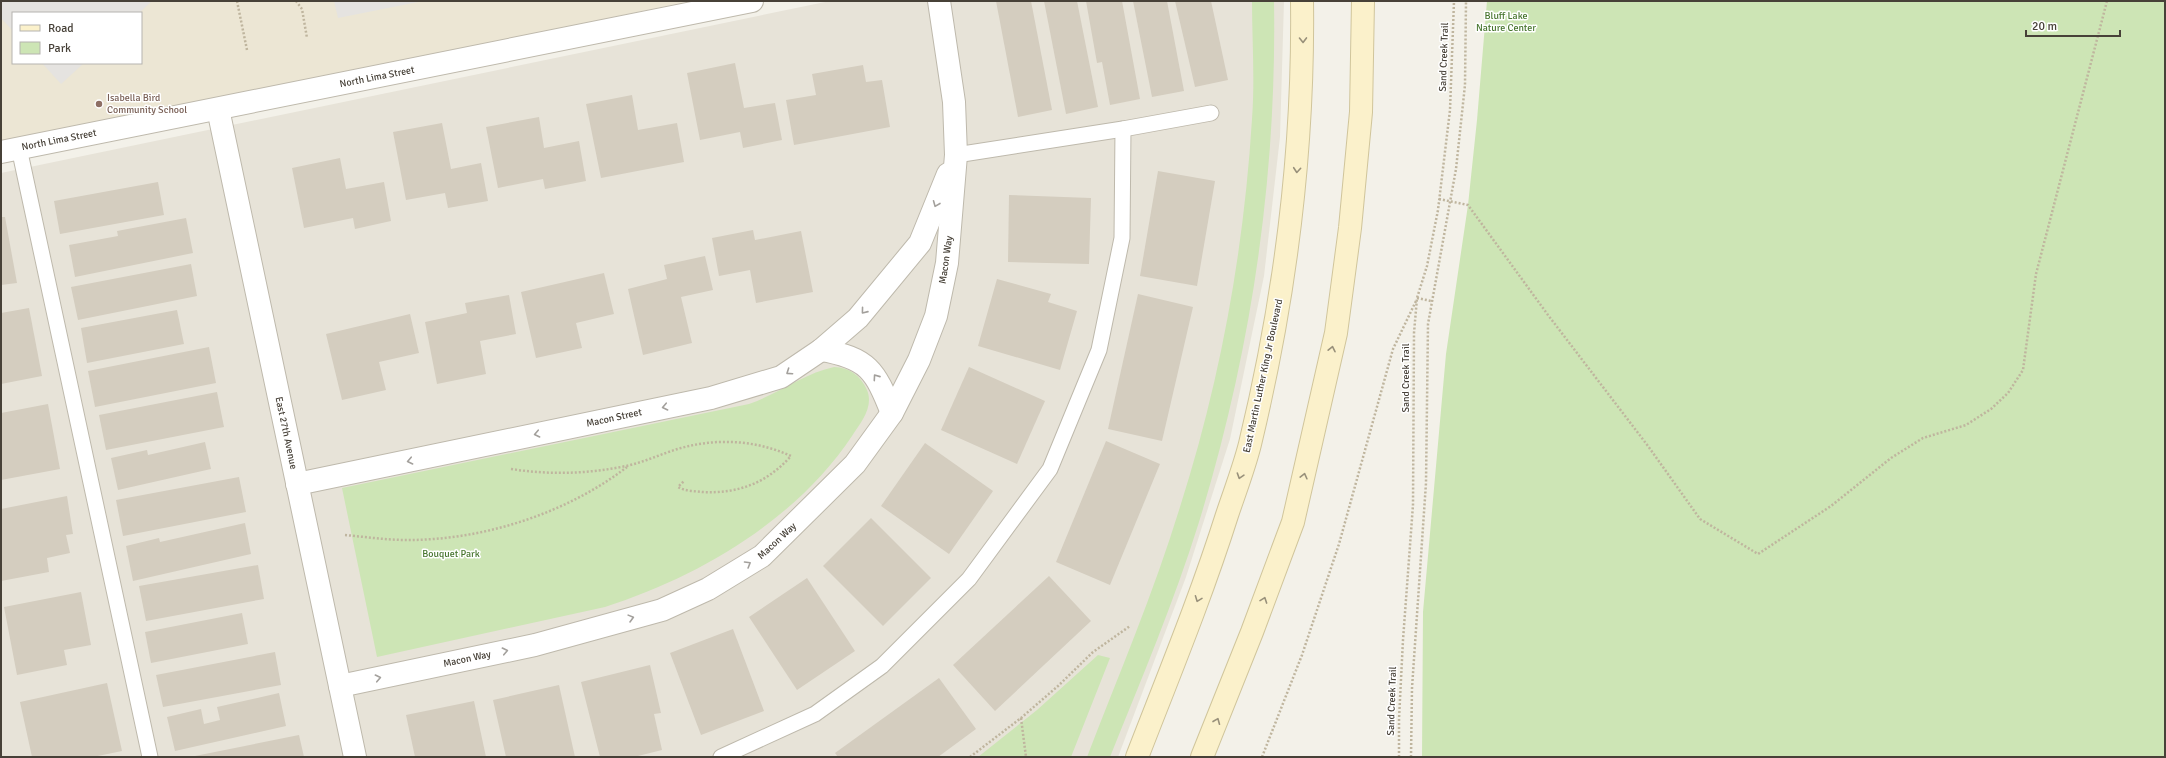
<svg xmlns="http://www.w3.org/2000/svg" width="2166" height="758" font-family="Signika,sans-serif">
	<rect width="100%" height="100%" fill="#f3f1e9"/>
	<polygon fill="#e7e3d8" points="830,1 1284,1 1280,137 1264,276 1230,439 1186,577 1118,757 1,757 1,173"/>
	<path fill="#ece6d4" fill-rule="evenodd" d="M 1,1 L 690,1 L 1,146 ZM 13,13 L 141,13 L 141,63 L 13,63 Z"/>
	<g fill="#cde5b5">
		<path d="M 1252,1 L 1274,1 C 1277,178 1251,353 1199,522 C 1174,602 1141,680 1110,757 L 1087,757 C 1119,674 1154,592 1180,507 C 1220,382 1244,250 1252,119 C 1255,80 1252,40 1252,1 Z"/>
		<polygon points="1487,1 2165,1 2165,757 1422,757 1423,612 1446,354 1468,205 1477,120"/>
		<path d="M 834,367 C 849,367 861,376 867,390 C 874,407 861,422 852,436 C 796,520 699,577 605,607 L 377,657 L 342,488 L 749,404 C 778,394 805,373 834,367 Z"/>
		<polygon points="1098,655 1110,658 1071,757 978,757 1037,710"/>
	</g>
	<g fill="#e5e3e0">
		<polygon points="1,1 152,1 139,13 13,13 13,31 1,18"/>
		<polygon points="334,1 423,1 338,18"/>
		<polygon points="42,63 84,63 61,84"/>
	</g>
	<g fill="#d4cdbf">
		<polygon points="996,1 1031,1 1052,110 1018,117"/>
		<polygon points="1044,1 1077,1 1098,107 1066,114"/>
		<polygon points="1086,1 1122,1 1140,99 1110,105 1102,62 1097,63"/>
		<polygon points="1133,1 1167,1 1184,91 1152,97"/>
		<polygon points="1175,1 1211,1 1228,80 1195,87"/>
		<polygon points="735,63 744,108 775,103 782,140 743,148 740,132 700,140 687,73"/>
		<polygon points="863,65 866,82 882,80 890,127 794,145 786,100 816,95 812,74"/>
		<polygon points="632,95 638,130 677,123 684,162 601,178 586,104"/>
		<polygon points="539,117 544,148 579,141 586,181 545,189 543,179 498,188 486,127"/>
		<polygon points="442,123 451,169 481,163 488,201 448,208 445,193 406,200 393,132"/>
		<polygon points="340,158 346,189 384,182 391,221 355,229 353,218 304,228 292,168"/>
		<polygon points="1158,171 1215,181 1197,286 1140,276"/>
		<polygon points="158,182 164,215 60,234 54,201"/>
		<polygon points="1009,195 1091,198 1089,264 1008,262"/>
		<polygon points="1,217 5,217 17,283 1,285"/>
		<polygon points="186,218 193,253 75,277 69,245 118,236 117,231"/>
		<polygon points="753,230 755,240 801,231 813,292 756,303 750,270 719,276 712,238"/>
		<polygon points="705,256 713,290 681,297 692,343 643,355 628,289 667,279 664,265"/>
		<polygon points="191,264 197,296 78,320 71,287"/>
		<polygon points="604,273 614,314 576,323 582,348 536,358 521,292"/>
		<polygon points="997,279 1051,294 1048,302 1077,311 1060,370 978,346"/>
		<polygon points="1138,294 1193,307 1162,441 1108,429"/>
		<polygon points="509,295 516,334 480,341 486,374 437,384 425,322 467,313 465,303"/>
		<polygon points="29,308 42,376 1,384 1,313"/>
		<polygon points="177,310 184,344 87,363 81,328"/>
		<polygon points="410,314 419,353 379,362 386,390 342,400 326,334"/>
		<polygon points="209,347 216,383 95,407 88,371"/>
		<polygon points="969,367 1045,401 1017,464 941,430"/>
		<polygon points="217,392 224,427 106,450 99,415"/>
		<polygon points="48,404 60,469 1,480 1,413"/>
		<polygon points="1106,441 1160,464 1110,585 1056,562"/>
		<polygon points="205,442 211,469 118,490 111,458 147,450 148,455"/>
		<polygon points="925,443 993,491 949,554 881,506"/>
		<polygon points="239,477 246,512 123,536 116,500"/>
		<polygon points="67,496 73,534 66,535 70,553 47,558 49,572 1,581 1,509"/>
		<polygon points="871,518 931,578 883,626 823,566"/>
		<polygon points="245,523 251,554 133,581 126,546 159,538 160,542"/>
		<polygon points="258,565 264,599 146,621 139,586"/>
		<polygon points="1049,576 1091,621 995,711 953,665"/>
		<polygon points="807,578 855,651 797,690 749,617"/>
		<polygon points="81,592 91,645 64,650 67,665 17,675 4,607"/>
		<polygon points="242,613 248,644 151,663 145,632"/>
		<polygon points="733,629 764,711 701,735 670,653"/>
		<polygon points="275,652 281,685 163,707 156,675"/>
		<polygon points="650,665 661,713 654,714 662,750 634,757 600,757 581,682"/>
		<polygon points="939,678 976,729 938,757 838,757 835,753"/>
		<polygon points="107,683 122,751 93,757 32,757 20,702"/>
		<polygon points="559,685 575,757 506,757 493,700"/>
		<polygon points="279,693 286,726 175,751 167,717 201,709 204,724 220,720 217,707"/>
		<polygon points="474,701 486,757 415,757 406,715"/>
		<polygon points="299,735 304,757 195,757 195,756"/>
	</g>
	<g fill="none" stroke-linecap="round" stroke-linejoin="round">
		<defs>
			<g id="lane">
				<polyline points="19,148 150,757"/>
				<polyline points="956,155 1123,129 1211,113"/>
				<polyline points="721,757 815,714 882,666 969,579 1050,469 1099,350 1122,238 1123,129"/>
			</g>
			<g id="street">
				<polyline points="218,109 355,757"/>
				<polyline points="1,152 752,1"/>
				<path d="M 821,350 C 868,358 875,370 892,413"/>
				<polyline points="297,484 711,398 781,377 821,350 858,318 920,243 948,174"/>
				<polyline points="340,686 535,645 662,610 708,589 762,556 855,464 892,413 919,360 936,316 947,263 956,155 954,102 939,1"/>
			</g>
			<g id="secondary">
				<path d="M 1137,757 C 1168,677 1201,597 1227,515 C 1235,491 1244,468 1250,444 C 1285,299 1304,150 1302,1"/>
				<polyline points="1202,757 1252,632 1293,522 1336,333 1350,228 1361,112 1363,1"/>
			</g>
		</defs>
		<use href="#lane" stroke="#beb9ac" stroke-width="17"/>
		<use href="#street" stroke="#beb9ac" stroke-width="24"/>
		<use href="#secondary" stroke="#d0c59b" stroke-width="24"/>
		<g stroke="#bfb59e" stroke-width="2.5" stroke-dasharray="2 2" stroke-linecap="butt">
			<polyline points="237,1 247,50"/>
			<polyline points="296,1 302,9 307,38"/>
			<polyline points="1439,199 1468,205 1548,315 1648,446 1700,519 1758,554 1831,506 1891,458 1923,438 1966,425 1991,409 2008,393 2023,370 2036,274 2107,1"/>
			<polyline points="1417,298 1431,301"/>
			<path d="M 511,469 C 550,475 587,474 626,466 C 645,462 663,453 681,448 C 717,438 756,440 791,456 C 767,483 738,494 702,492 C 694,491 684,491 678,487 L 684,481"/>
			<path d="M 345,535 C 366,537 387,540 408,540 C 484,540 567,513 627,467"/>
			<polyline points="1021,718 1026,757"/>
			<polyline points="970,757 1021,718 1058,686 1093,652 1130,626"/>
			<polyline points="1262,757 1302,655 1339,544 1393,349 1416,301"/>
			<polyline points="1399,757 1399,719 1403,640 1413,505 1414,333 1417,298 1427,266 1438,210 1450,110 1454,1"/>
			<polyline points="1411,757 1412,688 1426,483 1428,324 1456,169 1465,85 1466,1"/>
		</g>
		<use href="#lane" stroke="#fff" stroke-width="15"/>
		<use href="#street" stroke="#fff" stroke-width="22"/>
		<use href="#secondary" stroke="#fbf1cb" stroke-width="22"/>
	</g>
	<defs><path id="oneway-chevron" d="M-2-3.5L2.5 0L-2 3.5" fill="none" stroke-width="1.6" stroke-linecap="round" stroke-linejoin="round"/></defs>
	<g stroke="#98907a">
		<use href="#oneway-chevron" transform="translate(1303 40) rotate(89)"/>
		<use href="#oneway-chevron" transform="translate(1297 170) rotate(95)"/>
		<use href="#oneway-chevron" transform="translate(1332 349) rotate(-78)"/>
		<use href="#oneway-chevron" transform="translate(1240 476) rotate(108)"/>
		<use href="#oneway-chevron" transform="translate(1304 476) rotate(-76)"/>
		<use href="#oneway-chevron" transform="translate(1198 599) rotate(111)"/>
		<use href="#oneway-chevron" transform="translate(1264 600) rotate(-70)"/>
		<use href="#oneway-chevron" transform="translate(1217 721) rotate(-68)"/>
	</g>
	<g stroke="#a3a09c">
		<use href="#oneway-chevron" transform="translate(936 204) rotate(112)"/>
		<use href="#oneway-chevron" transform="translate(864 311) rotate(129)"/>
		<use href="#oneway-chevron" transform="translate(789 372) rotate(146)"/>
		<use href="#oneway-chevron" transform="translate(876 377) rotate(-125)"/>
		<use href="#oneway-chevron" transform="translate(665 407) rotate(168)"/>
		<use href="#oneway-chevron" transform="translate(537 434) rotate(168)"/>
		<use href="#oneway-chevron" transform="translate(410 461) rotate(168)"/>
		<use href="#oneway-chevron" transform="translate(748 564) rotate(-31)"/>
		<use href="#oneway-chevron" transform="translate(631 618) rotate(-15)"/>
		<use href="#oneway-chevron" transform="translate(505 651) rotate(-12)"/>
		<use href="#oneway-chevron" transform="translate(378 678) rotate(-12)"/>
	</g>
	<circle fill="#8d6e63" stroke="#fff" stroke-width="1.5" cx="99" cy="104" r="4"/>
	<g text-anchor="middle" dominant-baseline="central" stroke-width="3" stroke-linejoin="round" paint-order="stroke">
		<g font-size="10" fill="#47752e" stroke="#fff">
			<text x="1506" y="16">Bluff Lake<tspan x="1506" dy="12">Nature Center</tspan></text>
			<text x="451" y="554">Bouquet Park</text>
		</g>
		<g font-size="10" fill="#474138" stroke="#fff">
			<text transform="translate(1444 57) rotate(-88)">Sand Creek Trail</text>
			<text transform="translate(377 77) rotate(-11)">North Lima Street</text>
			<text transform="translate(59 140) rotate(-11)">North Lima Street</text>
			<text transform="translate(946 260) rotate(-82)">Macon Way</text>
			<text transform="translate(1263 376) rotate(-78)">East Martin Luther King Jr Boulevard</text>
			<text transform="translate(1406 378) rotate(-90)">Sand Creek Trail</text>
			<text transform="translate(614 418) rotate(-12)">Macon Street</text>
			<text transform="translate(286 433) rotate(78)">East 27th Avenue</text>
			<text transform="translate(777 541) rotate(-43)">Macon Way</text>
			<text transform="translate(467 659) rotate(-12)">Macon Way</text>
			<text transform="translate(1392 701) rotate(-88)">Sand Creek Trail</text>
		</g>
		<g font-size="10" fill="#785e54" stroke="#fff" text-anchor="start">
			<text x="107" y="98">Isabella Bird<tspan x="107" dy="12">Community School</tspan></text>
		</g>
	</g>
	<rect width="2166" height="758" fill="none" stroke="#474138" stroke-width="4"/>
	<rect x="12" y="12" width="130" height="52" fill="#ffffff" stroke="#b5b3af"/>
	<rect x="20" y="25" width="20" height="6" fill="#fbf1cb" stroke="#b5b3af"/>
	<text x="48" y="32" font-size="12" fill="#474138">Road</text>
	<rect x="20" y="42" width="20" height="12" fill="#cde5b5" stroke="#b5b3af"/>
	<text x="48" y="52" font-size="12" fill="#474138">Park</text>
	<path d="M2026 30v6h94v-6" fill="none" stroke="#474138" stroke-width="2"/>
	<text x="2032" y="30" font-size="12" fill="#474138" stroke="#ffffff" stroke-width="3" paint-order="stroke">20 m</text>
</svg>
